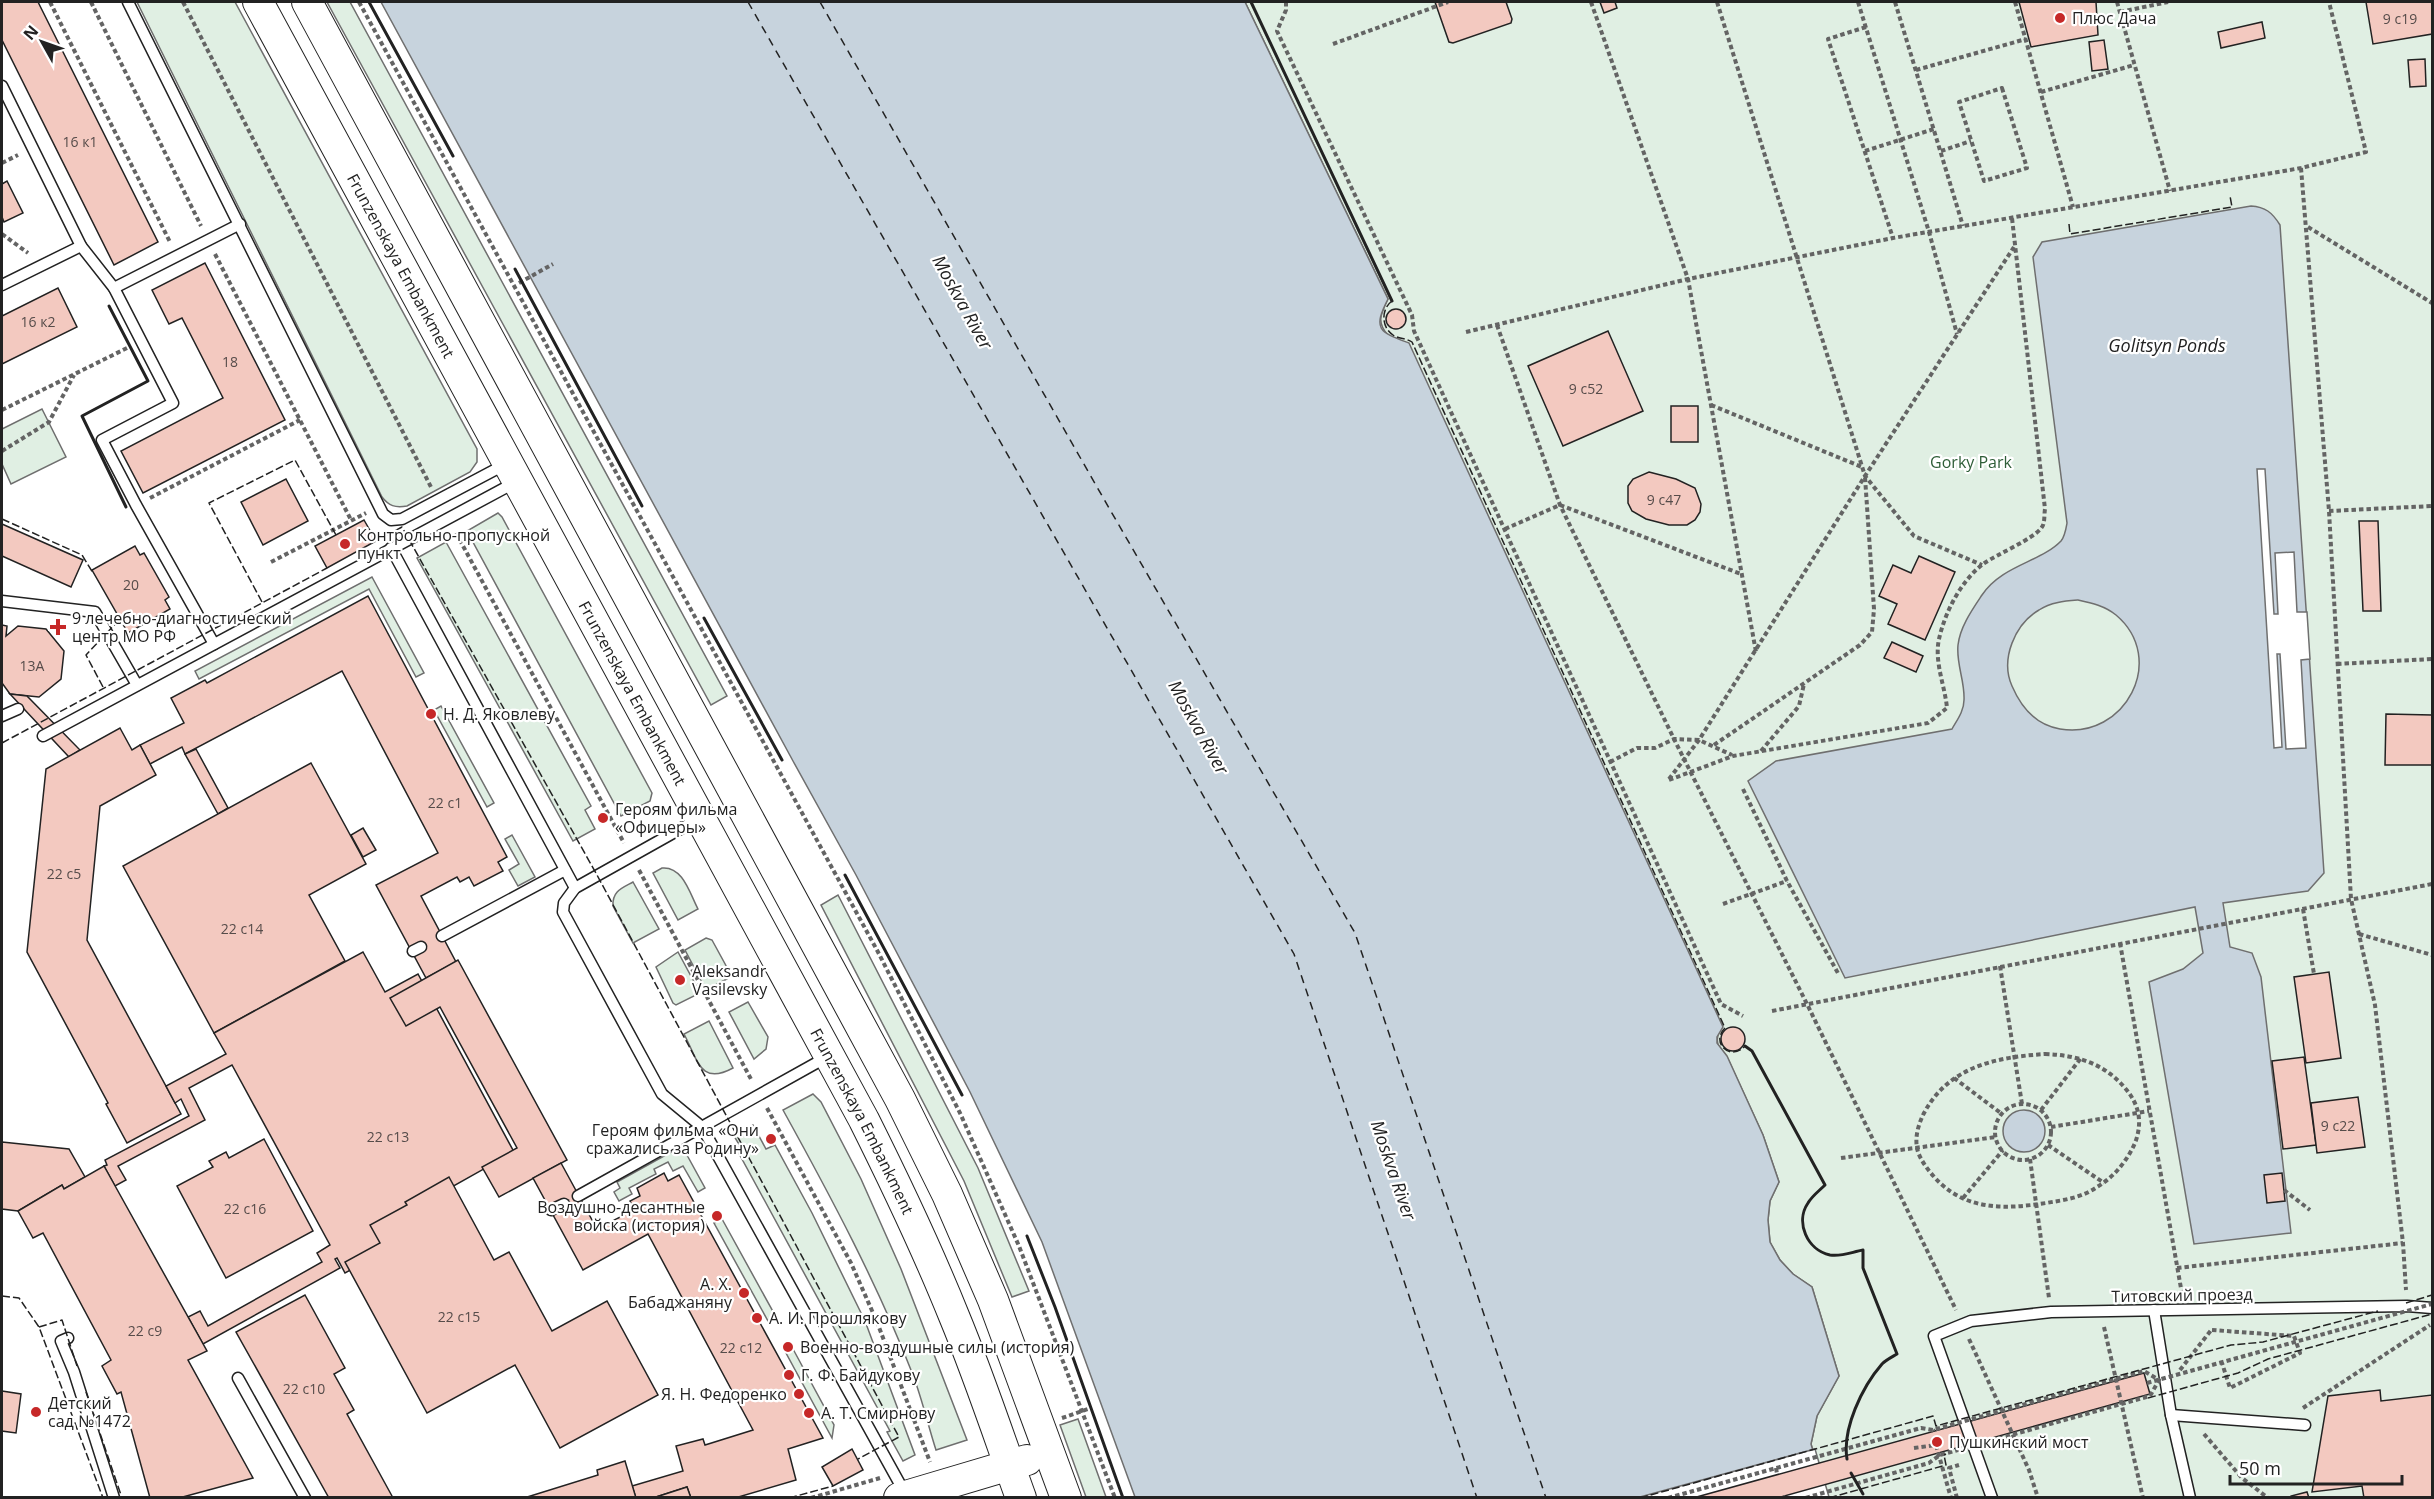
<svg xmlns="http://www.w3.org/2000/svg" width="2434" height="1499" font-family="'Open Sans',sans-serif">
	<rect width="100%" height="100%" fill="#fff"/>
	<g fill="#e0efe3" stroke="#6f6f6f" stroke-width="1.5">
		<path d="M 137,2 L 235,2 L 477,449 L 477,462 L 470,472 L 407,506 C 395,508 389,506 382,497 Z"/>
		<polygon points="327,2 350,2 727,696 711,705"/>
		<path d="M 1245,2 L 2432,2 L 2432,1497 L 1826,1497 L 1811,1444 L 1817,1416 L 1839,1376 L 1812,1287 L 1793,1274 L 1780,1260 L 1770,1242 L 1768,1220 L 1770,1201 L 1779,1182 L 1763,1135 L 1727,1057 C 1718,1050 1715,1042 1719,1032 L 1388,335 C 1376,322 1381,314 1388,299 Z"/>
		<polygon points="42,409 66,457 11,484 2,464 2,429"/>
		<polygon points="498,513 502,517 652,793 650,801 621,816 467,531"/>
		<polygon points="446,542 591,806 585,810 595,829 573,841 417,558"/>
		<polygon points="372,577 424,673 416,677 369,589 199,679 195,671"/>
		<polygon points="441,706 494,803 487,807 434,710"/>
		<polygon points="512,835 535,877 518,886 509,870 519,864 505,839"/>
		<path d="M 662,868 C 683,866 690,894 698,909 L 678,920 L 653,873 Z"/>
		<path d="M 633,882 L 659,929 L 633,943 L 613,906 C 612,891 622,888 633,882 Z"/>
		<polygon points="838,895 978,1168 1029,1291 1012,1297 964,1181 821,905"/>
		<polygon points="706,938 712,940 730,973 727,979 706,990 685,950"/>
		<polygon points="678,952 700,993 676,1005 673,1003 656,967"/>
		<polygon points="748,1002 768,1037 766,1049 754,1059 729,1012"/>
		<path d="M 709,1021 L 733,1068 C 700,1086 698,1060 684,1034 Z"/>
		<path d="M 813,1094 L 821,1102 L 861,1179 L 901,1269 L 967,1440 L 936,1450 C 928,1425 922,1399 913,1375 C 877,1283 831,1197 783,1110 Z"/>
		<polygon points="753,1125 766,1149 775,1145 812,1213 865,1321 915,1455 903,1461 887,1432 890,1431 736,1148 740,1146 734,1136"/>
		<polygon points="682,1146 705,1188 698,1192 683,1166 673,1171 668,1162 654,1169 656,1174 629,1188 632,1194 619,1201 614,1192 620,1188 617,1182"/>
		<polygon points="722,1219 776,1317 768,1321 714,1223"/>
		<polygon points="793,1349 834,1425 832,1438 786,1353"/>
		<polygon points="1078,1419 1106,1497 1086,1497 1060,1425"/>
	</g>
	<g fill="#c7d3dd" stroke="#6f6f6f" stroke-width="1.5" fill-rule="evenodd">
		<path d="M 381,2 L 1245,2 L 1388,299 C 1372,330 1380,332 1409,343 L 1723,1027 L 1717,1037 L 1717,1043 L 1727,1056 L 1763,1135 L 1779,1182 L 1770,1201 L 1768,1220 L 1770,1242 L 1780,1260 L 1793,1274 L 1812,1287 L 1839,1376 L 1817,1416 L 1811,1444 L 1826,1497 L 1135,1497 L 1042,1242 L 970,1092 L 856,875 L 793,761 Z"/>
		<path d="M 2251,206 C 2265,207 2272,212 2280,225 L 2324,873 L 2308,891 L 2223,903 L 2230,947 L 2252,953 L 2261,977 L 2291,1233 L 2194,1244 L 2149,982 L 2183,969 L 2203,953 L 2195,907 L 1845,978 L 1748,781 L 1776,761 L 1952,729 C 1957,720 1964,711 1964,700 C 1965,681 1956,664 1958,645 C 1960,627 1972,610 1982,595 C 2002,565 2041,562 2061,541 C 2065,536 2066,529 2067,523 L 2033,257 L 2042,242 ZM 2078,600 C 2092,603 2105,606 2116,615 C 2168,659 2125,740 2060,729 C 2036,725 2021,707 2012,686 C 2000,659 2015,624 2039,610 C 2051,602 2065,601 2078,600 Z"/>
		<circle cx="2024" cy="1131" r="21"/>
	</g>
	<g fill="#fff" stroke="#6f6f6f" stroke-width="1.5">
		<polygon points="2257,469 2265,469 2274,614 2278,614 2275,553 2294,552 2297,612 2307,612 2310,659 2301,660 2306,748 2286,749 2280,654 2277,654 2282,747 2274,748"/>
		<polygon points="1815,1449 1829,1497 1640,1497"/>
	</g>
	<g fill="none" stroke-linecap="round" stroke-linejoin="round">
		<g stroke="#222" stroke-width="1.5" stroke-dasharray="8 6" stroke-linecap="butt">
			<polyline points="748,2 1294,954 1477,1498"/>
			<polyline points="820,2 1109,508 1355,933 1546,1498"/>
		</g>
	</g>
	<g fill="#f3c9c0" stroke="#222" stroke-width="1.5">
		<polygon points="2,2 38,2 158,242 114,265 2,40"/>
		<polygon points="1435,2 1506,2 1512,19 1511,23 1453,43 1449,42"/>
		<polygon points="1600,2 1615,2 1617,8 1604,13"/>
		<polygon points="2019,2 2096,2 2098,35 2031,47"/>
		<polygon points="2366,2 2432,2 2432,34 2373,44"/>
		<polygon points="2262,22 2265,38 2221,48 2218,32"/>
		<polygon points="2104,40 2108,69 2092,71 2089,42"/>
		<polygon points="2425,59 2426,86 2410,87 2408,60"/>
		<polygon points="7,181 23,213 4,222 2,217 2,184"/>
		<polygon points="205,263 285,420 143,493 121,451 223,398 182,318 169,324 152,290"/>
		<polygon points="58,288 77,327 2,364 2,316"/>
		<circle cx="1396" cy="319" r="10"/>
		<polygon points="1608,331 1643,411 1563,446 1528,366"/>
		<rect x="1671" y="406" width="27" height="36"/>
		<polygon points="1649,472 1676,479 1695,488 1701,504 1700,512 1695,520 1687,525 1669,525 1646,519 1632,511 1628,503 1628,486 1633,479"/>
		<polygon points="286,479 308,521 263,545 241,502"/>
		<polygon points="364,520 376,541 327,568 315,546"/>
		<polygon points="2359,521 2378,521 2381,611 2363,611"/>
		<polygon points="2,524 83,560 71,587 2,556"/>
		<polygon points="135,546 140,555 144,553 169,597 165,600 170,609 128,633 92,570"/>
		<polygon points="1919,556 1955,572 1925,640 1888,624 1897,604 1879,596 1893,565 1911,573"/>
		<polygon points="368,596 507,857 498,862 503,871 474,886 469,877 460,882 457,877 421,896 456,962 426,978 376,885 438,853 342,671 185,754 182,747 150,764 140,745 184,723 171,698 205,680 207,683"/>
		<polygon points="2,625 7,626 6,636 18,626 46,629 64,651 61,679 39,697 10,694 2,683"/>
		<polygon points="1892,642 1923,656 1916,672 1884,658"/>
		<polygon points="10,694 27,696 80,750 69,757"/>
		<polygon points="2386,714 2432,715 2432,765 2385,765"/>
		<polygon points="120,728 132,750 140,745 156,775 100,806 87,940 181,1114 127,1143 106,1104 108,1103 27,952 46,769"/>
		<polygon points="196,749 228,808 218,814 185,754"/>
		<polygon points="311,763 366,864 309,895 345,961 214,1033 123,866"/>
		<polygon points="363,828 376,850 363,857 351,835"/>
		<polygon points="363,952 385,992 418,974 514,1152 448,1189 459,1210 345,1273 337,1258 335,1259 340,1268 203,1344 188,1317 200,1311 208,1326 322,1262 317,1253 330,1245 232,1065 189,1088 205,1120 118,1166 126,1180 115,1186 104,1166 107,1165 105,1160 189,1116 181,1099 175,1103 166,1086 226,1054 214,1033"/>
		<polygon points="458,960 567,1160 499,1197 482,1167 517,1148 440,1007 406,1026 390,998"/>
		<polygon points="2329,972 2341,1058 2306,1063 2294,977"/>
		<circle cx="1733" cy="1039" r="12"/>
		<polygon points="2304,1057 2316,1145 2283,1149 2272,1061"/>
		<polygon points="2358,1097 2365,1147 2317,1153 2311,1103"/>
		<polygon points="264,1139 313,1231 226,1278 177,1186 213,1167 209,1161 226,1152 229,1158"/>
		<polygon points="2,1142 69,1149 85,1177 64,1189 62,1185 18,1211 2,1209"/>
		<polygon points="561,1163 597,1229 634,1210 630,1201 640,1196 637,1188 664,1173 668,1181 679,1175 823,1438 788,1449 796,1480 735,1498 691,1498 687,1487 653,1498 636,1498 632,1486 683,1471 676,1446 703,1439 705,1445 753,1430 648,1234 583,1270 533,1178"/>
		<polygon points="104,1166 207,1351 188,1360 253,1478 179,1498 150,1498 121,1392 117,1394 102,1366 111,1360 43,1233 33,1238 18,1211 62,1185 64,1189"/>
		<polygon points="2282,1173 2285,1201 2267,1203 2264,1175"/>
		<polygon points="449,1177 494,1260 509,1252 552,1331 607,1301 658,1395 560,1448 515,1365 427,1413 345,1262 380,1243 370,1225 407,1205 405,1202"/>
		<polygon points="305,1295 345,1368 334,1374 354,1410 347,1414 392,1496 390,1498 329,1498 236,1332"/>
		<polygon points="2144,1373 2150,1394 1777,1498 1693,1498"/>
		<polygon points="2380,1390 2381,1401 2432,1395 2432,1498 2364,1498 2362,1486 2312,1492 2328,1396"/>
		<polygon points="2,1391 21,1394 16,1433 2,1431"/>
		<polygon points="852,1449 863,1470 833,1486 822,1467"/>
		<polygon points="625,1461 636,1498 524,1498 598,1475 597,1470"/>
		<polygon points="687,1487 691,1498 653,1498"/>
		<polygon points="2307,1492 2309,1498 2291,1498 2291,1496"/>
	</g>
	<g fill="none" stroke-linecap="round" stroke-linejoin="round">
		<defs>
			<g id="lane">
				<polyline points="128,2 383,514 391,520 402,519 506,464"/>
				<polyline points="2,86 81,246 114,288 173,403 102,440 136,505 214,644"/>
				<polyline points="2,285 81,246"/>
				<polyline points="114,288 240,224"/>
				<polyline points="391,548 575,888"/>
				<polyline points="2,601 95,612 137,685"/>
				<polyline points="2,716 18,709"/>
				<polyline points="43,736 516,482"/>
				<polyline points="698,819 575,888 564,903 563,912 662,1094 702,1127 906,1495"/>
				<polyline points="442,936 565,870"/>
				<polyline points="413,951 421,947"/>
				<polyline points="578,1196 827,1057"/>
				<polyline points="551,1210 564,1204"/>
				<polyline points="2154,1310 2171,1415 2190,1498"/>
				<polyline points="68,1338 61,1341 74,1372 114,1498"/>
				<polyline points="238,1378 305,1498"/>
				<polyline points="2171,1415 2305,1425"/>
				<polyline points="1992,1498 1934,1336 1971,1321 2051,1312 2407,1306 2432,1308"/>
			</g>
			<g id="secondary">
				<path id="s1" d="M 258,2 L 864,1120 C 896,1184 927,1249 954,1316 C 979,1376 999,1437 1021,1498"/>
				<polyline points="307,2 900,1099 947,1194 993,1300 1066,1498"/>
				<polyline points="899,1498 1027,1460"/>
			</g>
		</defs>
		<use href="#lane" stroke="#222" stroke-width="13"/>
		<use href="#secondary" stroke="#222" stroke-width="32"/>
		<g stroke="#646464" stroke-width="4" stroke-dasharray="4.5 3" stroke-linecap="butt">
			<polyline points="50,2 170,242"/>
			<polyline points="91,2 201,226"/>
			<polyline points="183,2 431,487"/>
			<polyline points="359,2 878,952 960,1113 1019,1246 1115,1498"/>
			<polyline points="1286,2 1286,10 1277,31 1412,315 1414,331 1721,1004 1743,1016"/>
			<polyline points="1591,2 1688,279 1756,652"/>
			<polyline points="1717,2 1865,476 1914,536 1982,565"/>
			<polyline points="1858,2 1929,232 1957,334"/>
			<polyline points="1895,2 1963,226"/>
			<polyline points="2015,2 2073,207"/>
			<polyline points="2117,2 2170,191"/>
			<polyline points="2120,12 2168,2"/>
			<polyline points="1866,27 1828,39 1893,238"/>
			<polyline points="1333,44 1448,2"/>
			<polyline points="1916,70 2026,39"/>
			<polygon points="2002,88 2027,168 1984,181 1959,102"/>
			<polyline points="2041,92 2134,65"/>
			<polyline points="1865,151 1934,129"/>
			<polyline points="1941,151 1971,141"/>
			<polyline points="2,163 18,155"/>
			<polyline points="2301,168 2329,511 2351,899 2375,1005 2403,1243 2406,1290"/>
			<polyline points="2308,227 2432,303"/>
			<polyline points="2,234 28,253"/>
			<polyline points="215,254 351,520"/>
			<polyline points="519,283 553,264"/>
			<polyline points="1497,325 1560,505 1674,739 1807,1004 1956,1310"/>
			<polyline points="1466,332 1688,279 1893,238 2301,168 2366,152 2329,2"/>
			<polyline points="1711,405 1862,467"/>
			<polyline points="2,410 127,348"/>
			<polyline points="2,451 49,422 74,375"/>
			<polyline points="150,498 300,420"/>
			<polyline points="2329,511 2432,506"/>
			<polyline points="1505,529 1560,505 1741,574"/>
			<polyline points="456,533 624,843"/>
			<polyline points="271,562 366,513"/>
			<polyline points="2337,664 2432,659"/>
			<polyline points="1714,745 1860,645 1872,632 1874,609 1865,477"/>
			<polyline points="1761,751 1799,706 1804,684"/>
			<polyline points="1610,762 1637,748 1655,748 1674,739 1699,740 1732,755"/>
			<polyline points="1669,779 1699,740 1865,476 2014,247"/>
			<path d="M 1669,780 L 1733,756 L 1928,723 L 1947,708 C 1945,686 1934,662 1939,639 C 1945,612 1961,581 1983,564 C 1997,554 2034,539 2042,527 C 2045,523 2044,515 2045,509 L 2012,218"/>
			<polyline points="1743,789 1787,881 1839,975"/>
			<polyline points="639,870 752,1081"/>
			<polyline points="1723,904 1787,881"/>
			<polyline points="2303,909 2314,974"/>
			<polyline points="2359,934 2432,955"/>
			<polyline points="2120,943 2182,1294"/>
			<polyline points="2000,966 2022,1104"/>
			<polyline points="1772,1011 2432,884"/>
			<path d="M 2045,1054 C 2076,1055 2104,1063 2125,1088 C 2139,1104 2143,1122 2135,1143 C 2127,1161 2114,1177 2097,1187 C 2081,1198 2064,1200 2046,1203 C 2007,1209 1969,1211 1939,1182 C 1931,1174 1922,1163 1918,1152 C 1914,1139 1918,1125 1924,1113 C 1949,1066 1997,1057 2045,1054 Z"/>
			<polyline points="1954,1078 2002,1114"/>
			<circle cx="2023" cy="1132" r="28"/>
			<polyline points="767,1108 851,1263 877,1322 930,1462"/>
			<polyline points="2041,1110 2081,1058"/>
			<polyline points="2051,1127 2149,1111"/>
			<polyline points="2048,1145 2104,1183"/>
			<polyline points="1841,1158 1996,1137"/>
			<polyline points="2030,1159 2049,1298"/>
			<polyline points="2284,1190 2310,1210"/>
			<polyline points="1963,1198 2003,1150"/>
			<polyline points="2177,1268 2403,1243"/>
			<polyline points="2104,1327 2143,1498"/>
			<polyline points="2212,1330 2294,1336 2300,1353 2230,1388 2222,1363"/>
			<polyline points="1969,1339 2029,1470 2038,1498"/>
			<polyline points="2180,1370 2212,1329"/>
			<polyline points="2303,1408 2430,1325"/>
			<polyline points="1062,1418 1088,1409"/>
			<polyline points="1933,1430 1934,1431"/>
			<polyline points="2204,1434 2242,1478 2268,1498"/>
			<polyline points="1914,1448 1936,1445 1951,1498"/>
			<polyline points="1776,1468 1777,1474"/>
			<polyline points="1783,1496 1784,1498"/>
			<polyline points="811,1498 880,1478"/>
			<polyline points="1957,1498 1949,1468 1959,1465"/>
		</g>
		<use href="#lane" stroke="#fff" stroke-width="10"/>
		<use href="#secondary" stroke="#fff" stroke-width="30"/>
		<g stroke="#646464" stroke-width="4" stroke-dasharray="4.5 3" stroke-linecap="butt">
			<polyline points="2147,1383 2432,1304"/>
			<polyline points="1668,1498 1921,1428 1933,1430 2144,1371 2159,1380 2150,1396 1940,1455 1929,1463 1805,1498"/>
		</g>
		<g stroke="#222" stroke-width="1.5" stroke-dasharray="8 3" stroke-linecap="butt">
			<polyline points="2069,224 2070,234 2232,207 2230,196"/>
			<path d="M 1392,301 C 1381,309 1381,327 1393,335 C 1399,339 1406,338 1412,342 L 1725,1028 C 1710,1043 1731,1062 1745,1046"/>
			<polyline points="2,519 82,555 93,573"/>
			<polyline points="376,541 402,527 597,875 899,1437 858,1459"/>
			<polyline points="262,602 209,503 295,460 336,535"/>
			<polyline points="103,687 86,655 120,619"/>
			<polyline points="2,743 327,568"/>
			<polyline points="2,1296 19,1298 39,1327 103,1498"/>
			<polyline points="2406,1303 2432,1295"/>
			<polyline points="39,1327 62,1320 77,1366"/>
			<polyline points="86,1392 122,1498"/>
			<polyline points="2148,1398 2238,1373 2268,1359 2432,1314"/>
			<polyline points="789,1498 833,1486"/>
			<polyline points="1640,1498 1933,1416 1936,1426 2231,1345 2263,1342 2378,1311"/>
			<polyline points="1829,1498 1946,1465 1944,1455 1946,1454"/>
		</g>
		<g stroke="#222" stroke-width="3">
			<polyline points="369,2 453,156"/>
			<polyline points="1251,2 1392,301"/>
			<polyline points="515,269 642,506"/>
			<polyline points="109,306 148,381 82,416 126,507"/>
			<polyline points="704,618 782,760"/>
			<polyline points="845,875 962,1095"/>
			<path d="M 1745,1046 L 1752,1051 L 1825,1185 C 1819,1191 1812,1196 1808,1203 C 1795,1222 1807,1250 1830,1255 C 1841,1257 1852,1252 1863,1250 L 1863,1268 L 1897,1354 C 1892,1357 1886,1360 1882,1364 C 1862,1387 1842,1429 1847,1459"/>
			<polyline points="1027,1236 1055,1307 1123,1498"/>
			<polyline points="1851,1473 1863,1494"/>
		</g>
	</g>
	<g fill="#c62828" stroke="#fff" stroke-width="2">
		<circle cx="2060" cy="18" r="6"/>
		<circle cx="345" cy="544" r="6"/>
		<path d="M55 618h6v6h6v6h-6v6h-6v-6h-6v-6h6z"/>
		<circle cx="431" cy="714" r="6"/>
		<circle cx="603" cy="818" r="6"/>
		<circle cx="680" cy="980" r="6"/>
		<circle cx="771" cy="1139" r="6"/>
		<circle cx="717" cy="1216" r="6"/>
		<circle cx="744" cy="1293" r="6"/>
		<circle cx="757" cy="1318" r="6"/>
		<circle cx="788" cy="1347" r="6"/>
		<circle cx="789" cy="1375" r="6"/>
		<circle cx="799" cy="1394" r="6"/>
		<circle cx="36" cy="1412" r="6"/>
		<circle cx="809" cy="1413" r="6"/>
		<circle cx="1937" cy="1442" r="6"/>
	</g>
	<g text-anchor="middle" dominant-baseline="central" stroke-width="4.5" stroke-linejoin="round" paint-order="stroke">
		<g font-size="14" fill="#564c4a">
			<text x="2400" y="18">9 с19</text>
			<text x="80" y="141">16 к1</text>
			<text x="38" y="321">16 к2</text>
			<text x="230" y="361">18</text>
			<text x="1586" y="388">9 с52</text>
			<text x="1664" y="499">9 с47</text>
			<text x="131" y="584">20</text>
			<text x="32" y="665">13А</text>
			<text x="445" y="802">22 с1</text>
			<text x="64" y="873">22 с5</text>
			<text x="242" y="928">22 c14</text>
			<text x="2338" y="1125">9 с22</text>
			<text x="388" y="1136">22 с13</text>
			<text x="245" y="1208">22 с16</text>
			<text x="459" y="1316">22 с15</text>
			<text x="145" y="1330">22 с9</text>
			<text x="741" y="1347">22 с12</text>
			<text x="304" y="1388">22 с10</text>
		</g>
		<g font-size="16" fill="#222" stroke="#fff" text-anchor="start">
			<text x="2072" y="18">Плюс Дача</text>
			<text x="357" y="535">Контрольно-пропускной<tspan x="357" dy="18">пункт</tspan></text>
			<text x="72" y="618">9 лечебно-диагностический<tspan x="72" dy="18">центр МО РФ</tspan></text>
			<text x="443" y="714">Н. Д. Яковлеву</text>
			<text x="615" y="809">Героям фильма<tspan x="615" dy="18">«Офицеры»</tspan></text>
			<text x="692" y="971">Aleksandr<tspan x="692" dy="18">Vasilevsky</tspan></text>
			<text x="759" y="1130" text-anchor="end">Героям фильма «Они<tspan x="759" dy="18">сражались за Родину»</tspan></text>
			<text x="705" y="1207" text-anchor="end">Воздушно-десантные<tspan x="705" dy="18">войска (история)</tspan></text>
			<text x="732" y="1284" text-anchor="end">А. Х.<tspan x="732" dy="18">Бабаджаняну</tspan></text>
			<text x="769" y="1318">А. И. Прошлякову</text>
			<text x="800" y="1347">Военно-воздушные силы (история)</text>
			<text x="801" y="1375">Г. Ф. Байдукову</text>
			<text x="787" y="1394" text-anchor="end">Я. Н. Федоренко</text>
			<text x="48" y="1403">Детский<tspan x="48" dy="18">сад №1472</tspan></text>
			<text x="821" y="1413">А. Т. Смирнову</text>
			<text x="1949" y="1442">Пушкинский мост</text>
		</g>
		<g font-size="16" fill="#222" stroke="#fff">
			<text stroke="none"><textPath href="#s1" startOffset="300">Frunzenskaya Embankment</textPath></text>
			<text stroke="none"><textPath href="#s1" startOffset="786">Frunzenskaya Embankment</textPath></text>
			<text stroke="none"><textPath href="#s1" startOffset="1272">Frunzenskaya Embankment</textPath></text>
			<text transform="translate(2182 1295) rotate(-1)">Титовский проезд</text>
		</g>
		<g font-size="16" fill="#2f5e38" stroke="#fff">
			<text x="1971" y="462">Gorky Park</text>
		</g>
		<g font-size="18" font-style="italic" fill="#222" stroke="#fff">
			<text transform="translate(963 302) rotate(61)">Moskva River</text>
			<text x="2167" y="345">Golitsyn Ponds</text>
			<text transform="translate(1199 727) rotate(61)">Moskva River</text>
			<text transform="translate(1394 1170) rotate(71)">Moskva River</text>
		</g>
	</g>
	<rect width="2434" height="1499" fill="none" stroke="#222222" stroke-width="6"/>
	<g transform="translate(42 42) rotate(310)" stroke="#ffffff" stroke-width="4.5" paint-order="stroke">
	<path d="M0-4.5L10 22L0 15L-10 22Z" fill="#222222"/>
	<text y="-9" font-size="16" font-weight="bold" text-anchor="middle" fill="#222222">N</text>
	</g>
	<path d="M2230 1475v9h172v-9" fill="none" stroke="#222222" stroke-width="3"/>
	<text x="2239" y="1475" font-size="18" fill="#222222" stroke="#ffffff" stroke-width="4.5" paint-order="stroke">50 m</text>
</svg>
